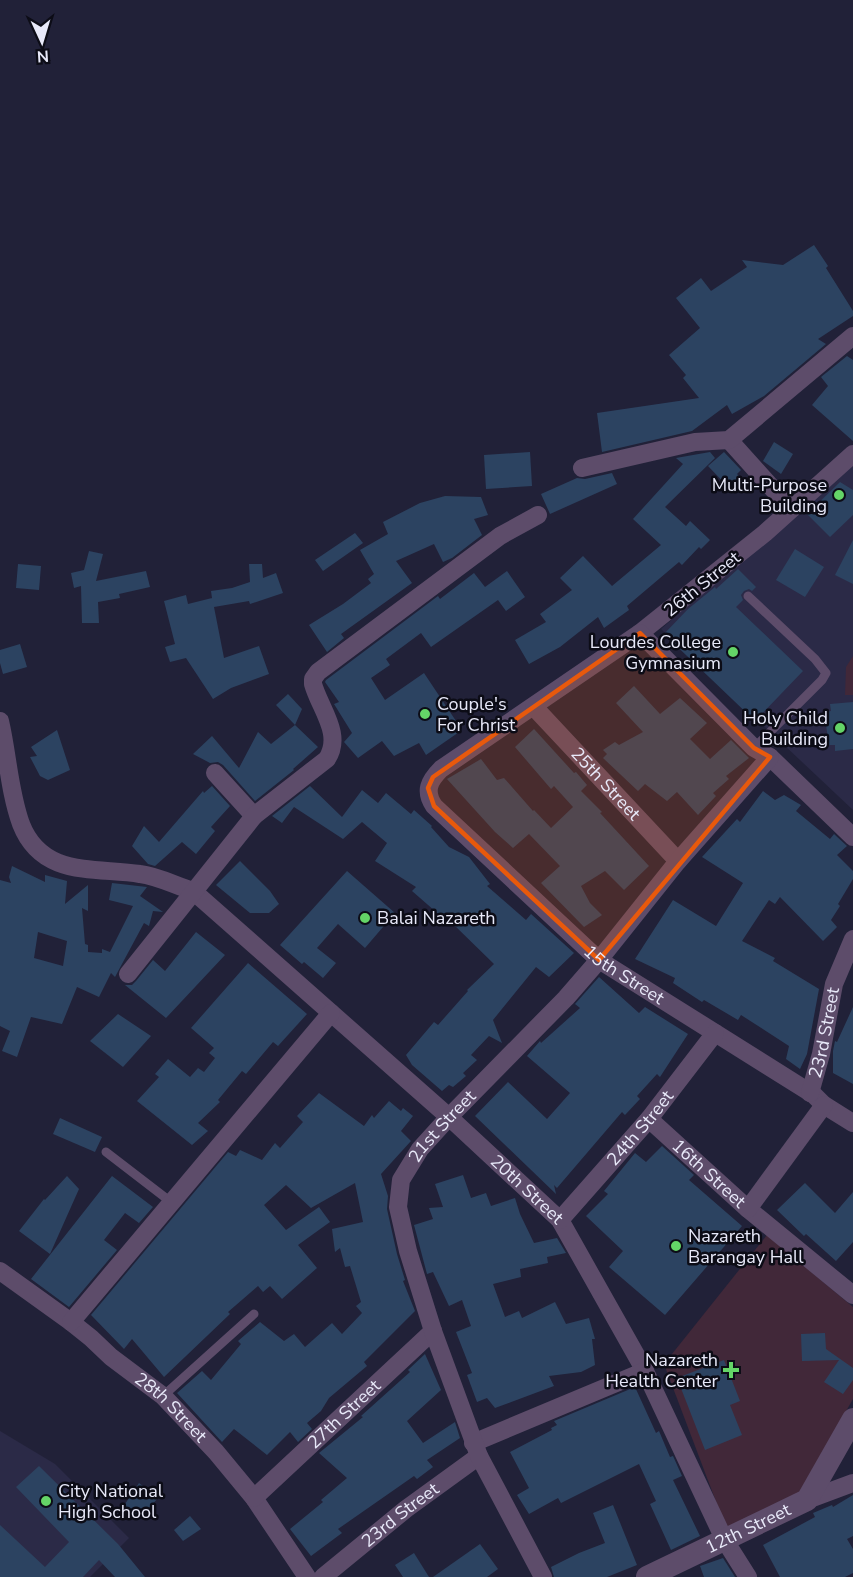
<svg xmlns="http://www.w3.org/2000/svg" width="853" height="1577" font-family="'Nunito Sans',sans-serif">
	<rect width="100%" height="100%" fill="#212138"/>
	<g fill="#2b2a47">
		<polygon points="853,462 853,810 661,629"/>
		<polygon points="0,1431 55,1464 129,1538 90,1577 0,1577"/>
	</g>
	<g fill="#412839">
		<polygon points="853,656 853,695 845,695 846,667"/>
		<polygon points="767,1235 853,1307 853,1399 796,1498 726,1528 664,1364"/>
	</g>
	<g fill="#2c4361" fill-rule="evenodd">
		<polygon points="814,245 828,266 826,268 853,311 853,316 818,339 826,344 764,396 732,414 727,405 692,431 602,452 597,413 699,398 683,378 686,375 669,355 700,328 676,298 701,278 711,291 747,267 742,260 783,265"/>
		<polygon points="847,356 853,360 853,441 812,405 828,386 821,377"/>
		<polygon points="774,442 793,454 781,474 763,461"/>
		<polygon points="530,452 532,486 486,489 484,455"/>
		<polygon points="710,452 715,458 665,507 686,526 690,521 710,540 701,549 699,547 682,565 679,562 627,606 629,610 604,628 598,617 560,647 529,664 515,640 546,622 540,614 572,590 560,578 583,556 612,586 661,545 633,519 683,464 676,458"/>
		<polygon points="724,452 741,470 737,474 741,478 730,489 708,466"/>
		<polygon points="612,473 617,484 550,514 541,494 577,478 585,479"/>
		<polygon points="840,482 853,490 853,515 830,537 807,514"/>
		<polygon points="445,496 481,497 488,515 474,519 482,535 452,558 443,562 434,544 396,561 412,583 341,634 344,638 327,652 309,625 343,604 371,583 368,579 374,574 360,550 388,534 383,522 420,503"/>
		<polygon points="355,533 363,543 323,571 315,560"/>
		<polygon points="853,540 853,584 835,575"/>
		<polygon points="795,549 824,567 805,597 776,580"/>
		<polygon points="89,551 103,554 96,581 146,571 150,587 119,594 120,598 98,602 99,623 82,623 81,586 74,588 71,573 84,570"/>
		<polygon points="18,564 41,566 39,590 16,588"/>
		<polygon points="249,564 262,564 263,578 276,573 283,593 250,604 249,601 214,607 224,658 259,646 269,674 231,688 213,699 186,658 170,662 165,647 175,644 164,601 186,595 188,604 212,598 213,605 211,591 232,588 250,582"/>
		<polygon points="738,569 756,587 752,591 749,589 744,591 741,595 743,600 736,607 803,671 755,721 664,634 688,609 715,587 716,589"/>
		<polygon points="507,571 525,597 506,611 498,600 431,647 421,633 386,659 390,665 371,678 385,700 424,673 462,730 426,755 419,743 394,756 382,741 358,758 344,742 352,733 334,704 339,702 325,682 326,680 438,596 440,599 474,573 485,587"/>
		<polygon points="20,644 27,667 3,674 0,663 0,650"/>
		<polygon points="634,686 660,714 680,698 707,723 690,739 710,759 731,740 749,758 726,776 729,779 713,793 716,796 698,815 677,792 667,801 645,784 638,791 603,758 607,754 603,750 615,742 619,745 643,732 616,703"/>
		<polygon points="288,694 302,709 295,725 276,705"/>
		<polygon points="853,702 853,749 835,751 835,745 829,745 824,712 831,711 830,704"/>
		<polygon points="295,725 318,747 293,769 294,770 255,801 223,765 218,762 210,763 193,754 212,736 239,768 258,732 271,744"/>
		<polygon points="534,729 574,773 576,772 587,785 581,791 602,812 600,813 649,866 624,890 605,871 581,886 590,903 602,915 584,927 541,883 560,866 529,834 513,848 495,832 447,779 481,759 497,780 504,778 533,811 534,810 551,828 573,807 554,786 551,789 515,747"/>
		<polygon points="57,730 70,770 48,780 40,776 30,757 37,756 31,747"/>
		<polygon points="212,786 230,806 211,827 215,831 196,854 182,842 155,866 148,864 132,846 144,826 159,842 203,791 204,793"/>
		<polygon points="310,786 342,817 362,790 378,803 386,793 411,814 414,810 432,826 431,827 449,847 469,857 490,884 487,886 526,920 531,914 574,953 549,977 536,967 493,1020 502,1043 489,1036 471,1055 477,1060 463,1073 466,1076 453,1087 449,1085 442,1091 412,1065 406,1055 434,1022 438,1025 468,991 467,990 494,964 452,923 451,925 412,891 416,887 375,861 387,843 362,822 343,839 294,807 282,823 272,816"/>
		<polygon points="763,791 775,800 784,795 801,805 796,811 830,839 834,834 847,846 837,855 853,871 853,879 838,904 840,906 831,920 837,927 823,941 780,897 775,904 769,900 742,941 775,958 773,961 819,989 807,1054 800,1069 786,1059 789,1046 741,1015 738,1020 704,1000 702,1002 673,983 675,978 635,959 673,900 716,926 743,883 702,857 737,819 740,822"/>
		<polygon points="240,861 270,891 279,904 269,913 250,913 216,885"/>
		<path d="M 12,866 L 45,882 L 45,875 L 67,881 L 65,904 L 88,885 L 88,911 L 82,908 L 85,944 L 88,945 L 88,952 L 102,953 L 102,949 L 110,952 L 133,906 L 109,900 L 112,883 L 147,887 L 140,896 L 163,912 L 153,911 L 149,926 L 144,923 L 115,977 L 111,973 L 99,997 L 77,987 L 62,1024 L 31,1017 L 17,1057 L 2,1051 L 10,1031 L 0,1026 L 0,880 L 11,883 L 9,877 ZM 38,932 L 67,941 L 63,966 L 34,958 Z"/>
		<polygon points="347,871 395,913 365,948 338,924 317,948 336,963 323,978 304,962 302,964 280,945"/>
		<polygon points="196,932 225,955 166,1018 125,985 132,985 136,981 153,960 165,971"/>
		<polygon points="248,963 307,1014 278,1046 273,1042 246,1074 242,1071 218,1100 220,1102 198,1123 208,1131 192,1145 137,1101 159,1077 155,1074 168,1059 190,1077 198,1068 204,1072 215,1058 209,1053 214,1048 191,1028"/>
		<polygon points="599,977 639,1013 645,1007 688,1034 660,1077 657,1074 637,1096 640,1099 625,1115 622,1112 557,1188 554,1185 556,1194 475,1116 508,1082 547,1119 570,1093 527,1056 540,1041 541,1043 580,1008 575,1004"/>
		<polygon points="853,1007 853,1084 833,1073 833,1051 835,1041 837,1042"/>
		<polygon points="118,1014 151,1036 123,1067 90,1041"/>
		<polygon points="319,1093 364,1126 372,1115 374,1118 389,1101 401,1111 403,1108 413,1116 401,1131 411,1141 381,1174 388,1196 387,1209 397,1254 405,1280 403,1281 415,1311 364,1362 367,1366 329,1398 321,1411 307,1423 312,1429 298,1442 290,1432 267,1455 234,1429 222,1442 177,1393 202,1371 211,1380 241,1344 238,1341 260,1322 284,1341 294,1334 305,1347 332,1323 342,1334 362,1313 356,1306 361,1302 350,1266 345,1267 340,1248 335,1252 332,1229 363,1222 355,1183 311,1208 286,1185 264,1205 286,1230 319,1207 330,1222 298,1245 317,1268 282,1299 270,1286 263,1292 258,1286 228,1312 230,1314 164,1377 132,1339 124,1349 91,1315 228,1152 236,1156 240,1150 262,1160 275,1143 280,1148 303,1122 297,1116"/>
		<polygon points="60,1118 102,1137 95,1152 53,1134"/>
		<polygon points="662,1146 694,1175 689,1180 742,1226 665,1315 609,1267 623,1251 586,1216 608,1194 604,1191 635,1153 646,1162"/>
		<polygon points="463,1175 471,1198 486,1193 491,1206 515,1198 520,1214 534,1243 557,1238 566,1253 547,1257 548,1263 520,1269 521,1277 493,1284 505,1317 519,1311 522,1318 555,1302 566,1324 589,1318 595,1339 592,1339 595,1365 581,1372 549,1376 554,1386 495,1408 487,1398 477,1402 467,1375 472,1373 456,1332 471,1326 462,1300 449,1306 433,1272 427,1274 414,1225 433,1219 429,1208 443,1207 435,1184"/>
		<polygon points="67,1176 79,1189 50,1254 19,1231 44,1199 45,1200"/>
		<polygon points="112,1176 153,1207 139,1223 125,1213 104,1240 117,1250 69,1307 31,1279"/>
		<polygon points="805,1183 835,1213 853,1192 853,1242 836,1261 806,1234 804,1236 777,1210"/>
		<polygon points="825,1333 826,1349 853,1368 853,1380 843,1394 824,1382 839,1360 802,1361 801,1334"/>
		<polygon points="425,1354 441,1390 407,1421 423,1443 455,1422 460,1438 427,1460 433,1467 417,1479 414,1476 338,1529 342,1533 311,1556 290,1529 323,1502 321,1500 347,1478 319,1453 363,1417 361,1416 410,1372 408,1370"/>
		<polygon points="724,1360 740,1401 730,1405 742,1435 705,1450 677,1378"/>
		<polygon points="635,1387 656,1433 659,1431 670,1457 673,1456 682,1476 673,1480 700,1536 671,1550 650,1504 656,1501 639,1464 561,1503 558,1498 529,1514 517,1495 529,1488 510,1452 552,1430 551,1428 557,1425 554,1421"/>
		<polygon points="39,1466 118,1544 145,1577 115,1577 99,1560 83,1577 0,1577 0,1525 45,1567 69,1542 16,1487"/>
		<polygon points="139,1483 158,1498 141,1517 121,1510"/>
		<polygon points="853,1495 853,1536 847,1539 853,1549 853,1573 845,1577 780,1577 763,1545 815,1517 813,1513 832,1505 833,1507"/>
		<polygon points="613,1505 637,1565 607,1577 554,1577 551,1567 579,1553 605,1543 593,1513"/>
		<polygon points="190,1516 201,1529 183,1541 174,1530"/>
		<polygon points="480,1544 498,1569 487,1577 433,1577"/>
		<polygon points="414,1553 429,1577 403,1577 395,1565"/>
		<polygon points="723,1558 735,1577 704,1577 700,1566"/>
	</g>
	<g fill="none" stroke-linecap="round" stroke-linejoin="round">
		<g stroke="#5d4c6a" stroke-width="9">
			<polyline points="748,596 815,659 826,673 822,680 754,748"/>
			<polyline points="106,1152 171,1202"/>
			<polyline points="163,1396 254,1314"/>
		</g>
		<g stroke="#5d4c6a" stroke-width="18">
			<polyline points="729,440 791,509"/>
			<path id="s1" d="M 853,454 L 765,533 L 640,633 L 441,769 C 429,781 424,791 434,806 L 599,960 L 814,1095 L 824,1105 L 853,1123"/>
			<polyline points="582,468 695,442 729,440 853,336"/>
			<polyline points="640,633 754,748 770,757 853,837"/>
			<path id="s2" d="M 534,707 L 678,861"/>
			<path id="s3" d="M 0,721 C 8,755 9,791 21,824 C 42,878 95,867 140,874 C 158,876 176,886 193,891 L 449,1117 L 560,1220 L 645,1371 L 724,1539 L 748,1577"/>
			<polyline points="215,773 254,816"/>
			<path d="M 128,974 L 254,816 L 327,759 C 343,734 320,709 313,684 L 313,679 L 318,672 L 500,536 L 538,515"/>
			<path id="s4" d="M 810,1093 L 821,1054 L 834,984 L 853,939"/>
			<path id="s5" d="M 649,1119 L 748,1209 L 853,1295"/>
			<polyline points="748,1209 824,1105"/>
			<path id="s6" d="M 560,1220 L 649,1119 L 715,1033"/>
			<path id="s7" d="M 0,1271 L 71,1322 L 91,1338 L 111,1357 L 163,1396 L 216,1452 L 254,1498 L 307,1577"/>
			<polyline points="71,1322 331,1013"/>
			<polyline points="473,1443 645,1371"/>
			<path id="s8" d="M 254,1498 L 433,1331"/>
			<polyline points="807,1500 853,1483"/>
			<path id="s9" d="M 323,1577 L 406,1509 L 479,1456"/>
			<path id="s10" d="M 543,1577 L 479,1456 L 433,1331 L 408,1251 L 398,1207 L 401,1180 L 420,1149 L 449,1117 L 566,998 L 599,960 L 678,861 L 770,757"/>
		</g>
		<path stroke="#5d4c6a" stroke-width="22" id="s11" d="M 647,1577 L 807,1500 L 853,1419"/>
	</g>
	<path fill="#e8590c" fill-opacity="0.2" stroke="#e8590c" stroke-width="4.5" stroke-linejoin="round" d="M 640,633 L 754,748 L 770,757 L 599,960 L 434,806 L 428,788 L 433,777 Z"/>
	<g fill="#64d467" stroke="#0c0c16" stroke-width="2">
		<circle cx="839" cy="495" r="6"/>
		<circle cx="733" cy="652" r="6"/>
		<circle cx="425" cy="714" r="6"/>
		<circle cx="840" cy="728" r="6"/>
		<circle cx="365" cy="918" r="6"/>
		<circle cx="676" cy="1246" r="6"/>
		<path d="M728 1361h6v6h6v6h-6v6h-6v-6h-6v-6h6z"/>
		<circle cx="46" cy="1501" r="6"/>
	</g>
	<g text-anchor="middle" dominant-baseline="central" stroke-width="5" stroke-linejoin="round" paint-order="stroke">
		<g font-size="18" fill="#e8e9f9" stroke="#0c0c16" text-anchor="end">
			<text x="827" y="485">Multi-Purpose<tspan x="827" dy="21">Building</tspan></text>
			<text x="721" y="642">Lourdes College<tspan x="721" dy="21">Gymnasium</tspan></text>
			<text x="437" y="704" text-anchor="start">Couple's<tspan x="437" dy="21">For Christ</tspan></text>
			<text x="828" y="718">Holy Child<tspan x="828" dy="21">Building</tspan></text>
			<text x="377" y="918" text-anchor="start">Balai Nazareth</text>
			<text x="688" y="1236" text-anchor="start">Nazareth<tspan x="688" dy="21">Barangay Hall</tspan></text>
			<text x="718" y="1360">Nazareth<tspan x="718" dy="21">Health Center</tspan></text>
			<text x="58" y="1491" text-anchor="start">City National<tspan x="58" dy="21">High School</tspan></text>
		</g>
		<g font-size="18" fill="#e8e9f9" stroke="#0c0c16">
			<text transform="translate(702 584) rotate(-39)">26th Street</text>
			<text stroke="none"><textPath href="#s2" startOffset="105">25th Street</textPath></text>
			<text stroke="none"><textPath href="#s1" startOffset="816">15th Street</textPath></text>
			<text stroke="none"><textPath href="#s4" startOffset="62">23rd Street</textPath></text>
			<text stroke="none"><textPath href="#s10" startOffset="494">21st Street</textPath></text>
			<text stroke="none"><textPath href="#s6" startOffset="122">24th Street</textPath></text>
			<text stroke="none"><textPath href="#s5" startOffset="81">16th Street</textPath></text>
			<text stroke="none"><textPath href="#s3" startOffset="747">20th Street</textPath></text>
			<text stroke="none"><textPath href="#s7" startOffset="219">28th Street</textPath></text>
			<text stroke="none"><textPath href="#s8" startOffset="123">27th Street</textPath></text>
			<text stroke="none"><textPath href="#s9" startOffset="99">23rd Street</textPath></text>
			<text stroke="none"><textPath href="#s11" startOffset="112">12th Street</textPath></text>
		</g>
	</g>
	<g transform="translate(42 42) rotate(176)" stroke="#0c0c16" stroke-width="4.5" paint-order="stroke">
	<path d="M0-4.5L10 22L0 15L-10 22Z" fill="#e8e9f9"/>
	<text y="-9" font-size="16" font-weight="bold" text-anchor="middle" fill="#e8e9f9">N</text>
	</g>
</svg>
